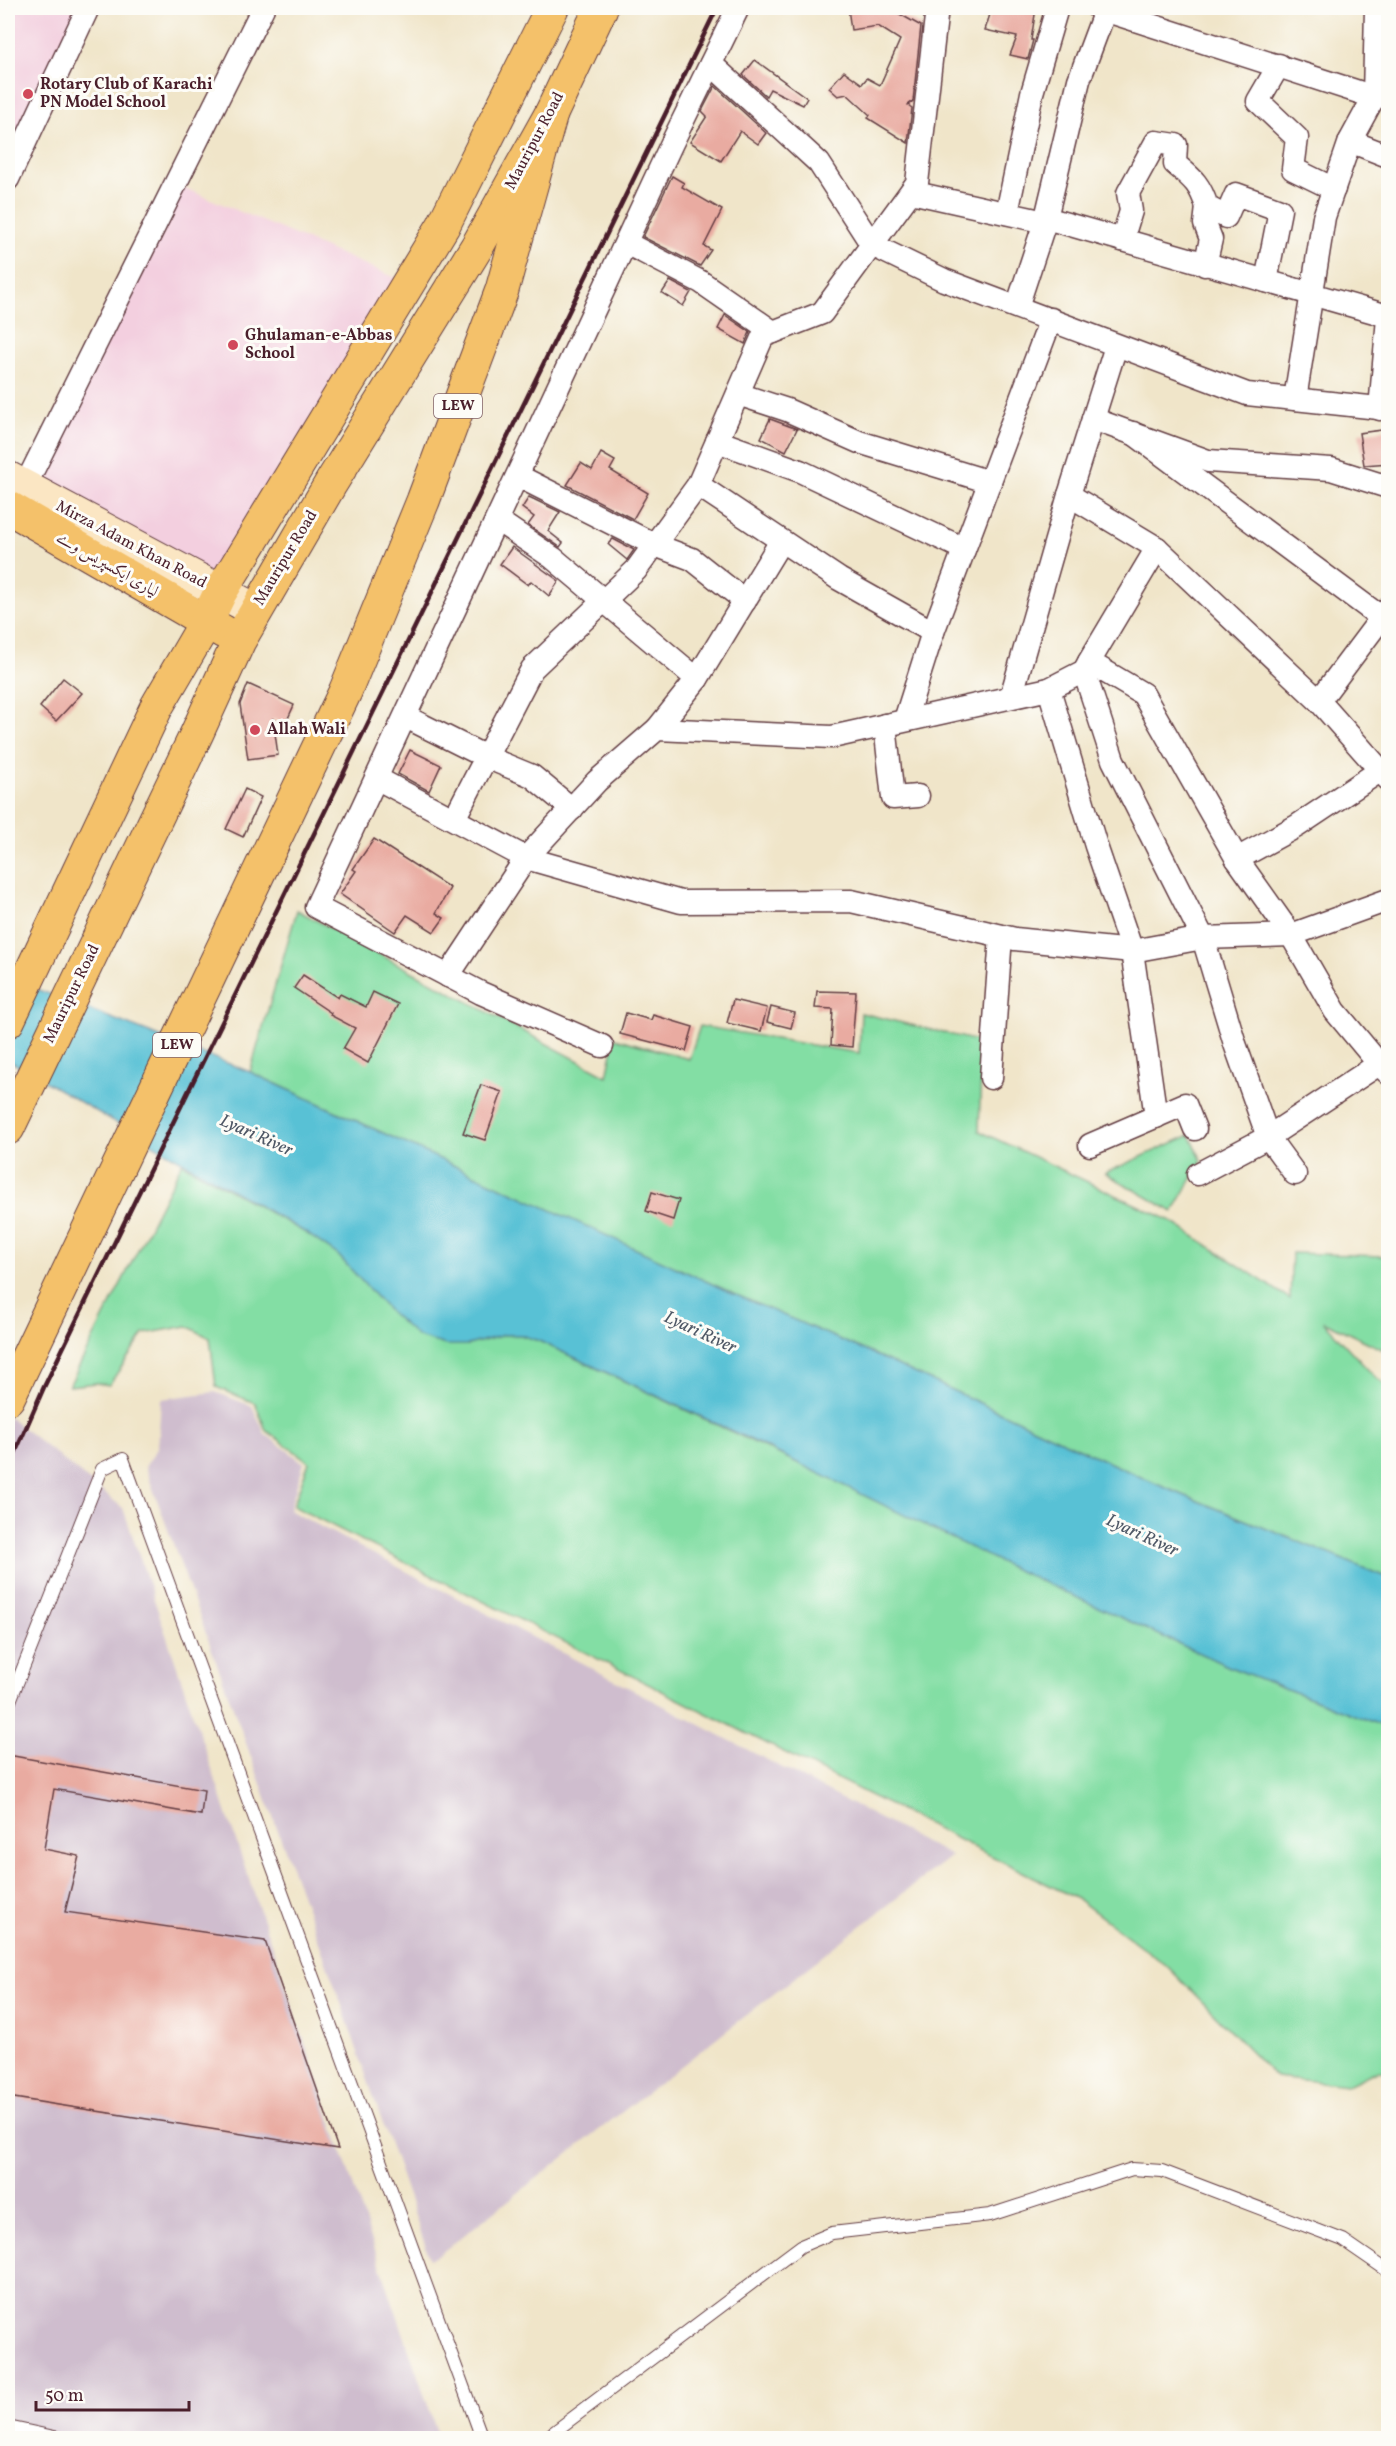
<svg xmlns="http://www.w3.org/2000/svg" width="1396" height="2446" font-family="Vollkorn,Amiri,serif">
	<rect width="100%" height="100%" fill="#fdfcf7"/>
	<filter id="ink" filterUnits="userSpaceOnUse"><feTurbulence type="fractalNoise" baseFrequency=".0167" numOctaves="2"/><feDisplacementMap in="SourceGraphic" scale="12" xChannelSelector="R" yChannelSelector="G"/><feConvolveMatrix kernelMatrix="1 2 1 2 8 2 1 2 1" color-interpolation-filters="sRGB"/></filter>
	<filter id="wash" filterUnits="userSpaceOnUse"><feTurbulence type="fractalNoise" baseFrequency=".008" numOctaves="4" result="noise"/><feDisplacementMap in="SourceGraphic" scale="24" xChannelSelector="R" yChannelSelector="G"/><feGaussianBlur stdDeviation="1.35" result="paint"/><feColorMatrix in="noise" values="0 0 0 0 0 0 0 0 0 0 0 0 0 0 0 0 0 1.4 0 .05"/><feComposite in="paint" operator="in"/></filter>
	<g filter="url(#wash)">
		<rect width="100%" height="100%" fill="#f0e5c9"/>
		<g fill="#f3cfdf">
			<polygon points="8,8 89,8 8,180"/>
			<polygon points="175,184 408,283 202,608 22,492"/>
		</g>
		<g fill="#cfbdce">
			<polygon points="215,1392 252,1406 265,1434 304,1463 289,1510 951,1856 441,2253 430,2259 336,1989 145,1467 158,1447 161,1399"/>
			<polygon points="8,1416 123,1508 439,2438 8,2438"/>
		</g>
		<g fill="#83dea4" stroke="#667e68" stroke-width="1.5">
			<polygon points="297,910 607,1076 615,1038 689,1059 700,1026 859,1053 861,1013 982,1042 979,1131 1169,1220 1290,1299 1292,1253 1383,1256 1388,1259 1388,1352 1323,1321 1373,1375 1388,1386 1388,1578 1156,1484 873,1354 734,1294 250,1072"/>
			<polygon points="1190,1135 1202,1161 1173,1212 1105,1173"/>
			<polygon points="182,1163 306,1233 338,1255 389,1311 468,1345 504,1335 521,1335 539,1341 1230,1667 1388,1728 1388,2073 1378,2070 1348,2085 1276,2077 1166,1965 1079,1900 293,1506 309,1462 266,1430 255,1403 216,1387 210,1338 187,1326 144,1334 109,1385 96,1383 69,1386"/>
		</g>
		<polygon fill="#58c1d5" stroke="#517080" stroke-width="1.5" points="8,978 250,1072 734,1294 873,1354 1156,1484 1388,1578 1388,1728 1230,1667 1014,1569 751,1440 539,1341 521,1335 504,1335 468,1345 446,1345 418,1337 389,1311 338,1255 306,1233 8,1060"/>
		<g id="blocks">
			<g fill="#e9aba1">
				<polygon points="848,8 889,8 921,26 913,101 908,105 912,108 908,143 868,118 870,115 847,94 838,96 829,88 844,71 862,84 867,78 880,85 900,40 878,26 851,30"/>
				<polygon points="992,8 1036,8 1031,40 1033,40 1028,59 1010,55 1017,37 985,30"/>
				<polygon points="755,60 807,98 803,105 770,89 766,96 743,75"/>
				<polygon points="715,86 766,133 758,144 740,131 721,161 690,142 707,116 702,111"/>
				<polygon points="672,176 684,183 682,187 722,210 704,246 711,250 700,266 643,237"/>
				<polygon points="670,281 691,292 683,306 662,293"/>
				<polygon points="725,315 750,332 745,344 718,329"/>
				<polygon points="770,419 797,429 786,451 761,438"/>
				<polygon points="1389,429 1389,463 1364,465 1359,433"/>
				<polygon points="601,453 615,461 610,470 648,493 633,519 567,485 581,463 592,470"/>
				<polygon points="529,497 560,512 548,531 563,543 560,547 528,525 534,517 522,508"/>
				<polygon points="613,539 634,550 627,560 610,546 608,544"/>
				<polygon points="512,547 559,581 549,596 531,581 528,585 500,564"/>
				<polygon points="63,678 82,693 56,721 40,707"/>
				<polygon points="248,684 294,705 285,725 273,719 278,755 248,759 240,704"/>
				<polygon points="410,750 441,765 429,791 398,774"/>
				<polygon points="245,789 261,797 243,837 226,829"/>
				<polygon points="374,839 450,888 436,913 444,918 434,932 407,915 395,932 340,894 356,871 353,869"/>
				<polygon points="303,975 338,998 340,994 366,1007 373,992 398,1004 368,1063 343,1049 355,1028 330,1015 331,1013 294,988"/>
				<polygon points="817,991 856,992 852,1047 831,1045 833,1009 815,1008"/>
				<polygon points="733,1000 767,1008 761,1031 727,1023"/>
				<polygon points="771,1007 795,1013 791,1028 767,1022"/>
				<polygon points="626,1013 651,1020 653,1015 693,1027 686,1051 620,1034"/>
				<polygon points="481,1085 502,1092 485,1140 463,1133"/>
				<polygon points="652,1192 679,1200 673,1220 646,1211"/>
				<polygon points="8,1755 204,1790 201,1815 54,1789 44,1849 79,1856 65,1912 265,1941 338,2149 8,2097"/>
			</g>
		</g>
	</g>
	<g filter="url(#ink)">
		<use href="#blocks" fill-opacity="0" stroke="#633d43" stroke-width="1.5"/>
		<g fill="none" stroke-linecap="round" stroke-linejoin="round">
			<defs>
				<g id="lane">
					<polyline points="8,1706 102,1469 123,1459 482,2438"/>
					<polyline points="8,2427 59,2438"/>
					<polyline points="546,2438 801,2246 832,2233 990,2215 1132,2169 1162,2171 1343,2240 1388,2271"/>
				</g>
				<g id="street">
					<polyline points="1098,8 1374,97 1387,96"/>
					<polyline points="711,64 819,163 872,245 944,280 1247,394 1388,409"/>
					<polyline points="1279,65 1258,101 1297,138 1293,169 1334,189"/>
					<polyline points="1350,141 1388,156"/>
					<polyline points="8,179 88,8"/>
					<polyline points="911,192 1045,222"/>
					<polyline points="1007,213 1032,93 1057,8"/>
					<polyline points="1046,218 1388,316"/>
					<path d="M 1122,240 L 1131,211 L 1128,193 L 1156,142 L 1176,145 L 1175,164 C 1193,179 1200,184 1207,207"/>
					<polyline points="626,243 701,282 773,332"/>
					<polyline points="1205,265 1211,239 1205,224 1207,207 1226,217 1236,194 1280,210 1266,281"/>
					<polyline points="1017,307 1045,222 1079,80 1106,8"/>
					<polyline points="738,394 787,410 859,442 990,482"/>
					<polyline points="1295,399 1324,217 1350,141 1374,97 1376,8"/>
					<polyline points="1380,409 1388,318"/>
					<polyline points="1093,419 1208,461 1331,469 1388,487"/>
					<polyline points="1133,433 1382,618"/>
					<polyline points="717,441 800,471 964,549"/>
					<polyline points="518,476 655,545 692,559 745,601"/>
					<polyline points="698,485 839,579 933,632"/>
					<polyline points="24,488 263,8"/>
					<polyline points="1069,495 1157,548 1319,701 1388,779"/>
					<polyline points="497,520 553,558 697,679"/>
					<polyline points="1089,662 1157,548"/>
					<polyline points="1084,671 1113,760 1203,938 1235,1044 1268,1137 1295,1174"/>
					<polyline points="1049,689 1096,846 1132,951 1156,1117"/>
					<polyline points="1011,697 1069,495 1116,346"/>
					<polyline points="1319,701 1388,609"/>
					<polyline points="406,717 486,757 532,776 572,809"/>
					<polyline points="905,720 933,632 1051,319"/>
					<polyline points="885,725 893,798 918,796"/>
					<polyline points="657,729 697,679 781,541"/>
					<polyline points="378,779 526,858 681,902 851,901 1015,939 1132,951 1203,938 1291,935 1388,900"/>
					<polyline points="454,819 532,669 636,570 698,485 763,336 822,313 917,183 937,8"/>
					<polyline points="1237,859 1297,826 1381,770"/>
					<polyline points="448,976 526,858 597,781 657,729 832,737 1049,689 1084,671 1089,662 1143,694 1237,859 1291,935 1335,1011 1379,1064 1388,1073"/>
					<polyline points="602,1046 481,993 316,907 671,145 738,8"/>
					<polyline points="991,1078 1001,936"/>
					<polyline points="1090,1145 1185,1104 1195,1129"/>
					<polyline points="1198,1174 1268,1137 1379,1064"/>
				</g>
				<polyline id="secondary" points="8,478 255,610"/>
				<g id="highway">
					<polyline points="8,507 224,632"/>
					<polyline points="8,1021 157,706 206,622 220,593 443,226 552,8"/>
					<polyline points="8,1128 197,733 239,641 331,483 478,245 551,114 601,8"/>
					<polyline points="8,1398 345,692 423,501 502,290 551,114"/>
				</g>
			</defs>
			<use href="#lane" stroke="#633d43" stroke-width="14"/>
			<use href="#street" stroke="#633d43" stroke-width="25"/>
			<use href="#secondary" stroke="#633d43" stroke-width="35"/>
			<use href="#highway" stroke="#633d43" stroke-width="35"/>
			<use href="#lane" stroke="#fff" stroke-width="12"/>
			<use href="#street" stroke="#fff" stroke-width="22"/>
			<use href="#secondary" stroke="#fbe6c3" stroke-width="33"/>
			<use href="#highway" stroke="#f4c16a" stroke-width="33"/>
			<polyline stroke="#4a1f2b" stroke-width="4.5" points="8,1469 44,1387 717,8"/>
		</g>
	</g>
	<g fill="#d1495b" stroke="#fdfcf7" stroke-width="2">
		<circle cx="28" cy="94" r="6"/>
		<circle cx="233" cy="345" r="6"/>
		<circle cx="255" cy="730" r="6"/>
	</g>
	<g text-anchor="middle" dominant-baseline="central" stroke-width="6" stroke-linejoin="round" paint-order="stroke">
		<g fill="#fdfcf7" stroke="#806168" stroke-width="1.5">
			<rect x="434" y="394" width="48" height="24" rx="4.5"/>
			<rect x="153" y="1033" width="48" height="24" rx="4.5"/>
		</g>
		<g font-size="15" font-weight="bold" fill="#4a1f2b">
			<text x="458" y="406">LEW</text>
			<text x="177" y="1045">LEW</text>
		</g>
		<g font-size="16" font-weight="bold" fill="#4a1f2b" stroke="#fdfcf7" text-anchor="start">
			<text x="40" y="85">Rotary Club of Karachi<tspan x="40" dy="18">PN Model School</tspan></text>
			<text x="245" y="336">Ghulaman-e-Abbas<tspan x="245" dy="18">School</tspan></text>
			<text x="267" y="730">Allah Wali</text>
		</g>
		<g font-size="16" fill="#4a1f2b" stroke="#fdfcf7">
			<text transform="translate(535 141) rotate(-62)">Mauripur Road</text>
			<text transform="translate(131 545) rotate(28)">Mirza Adam Khan Road</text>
			<text transform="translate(286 558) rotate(-59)">Mauripur Road</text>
			<text transform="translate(107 565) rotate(30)">لیاری ایکسپریس وے</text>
			<text transform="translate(72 994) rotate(-64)">Mauripur Road</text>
		</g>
		<g font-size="18" font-style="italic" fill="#4f5866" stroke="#fdfcf7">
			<text transform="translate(256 1136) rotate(24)">Lyari River</text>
			<text transform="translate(700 1333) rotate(25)">Lyari River</text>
			<text transform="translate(1142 1536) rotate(25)">Lyari River</text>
		</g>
	</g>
	<rect width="1396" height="2446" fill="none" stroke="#fdfcf7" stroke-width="30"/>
	<path d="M36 2401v9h153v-9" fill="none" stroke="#4a1f2b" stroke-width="3"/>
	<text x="45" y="2401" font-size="18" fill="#4a1f2b" stroke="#fdfcf7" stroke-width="4.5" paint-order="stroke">50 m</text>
</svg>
